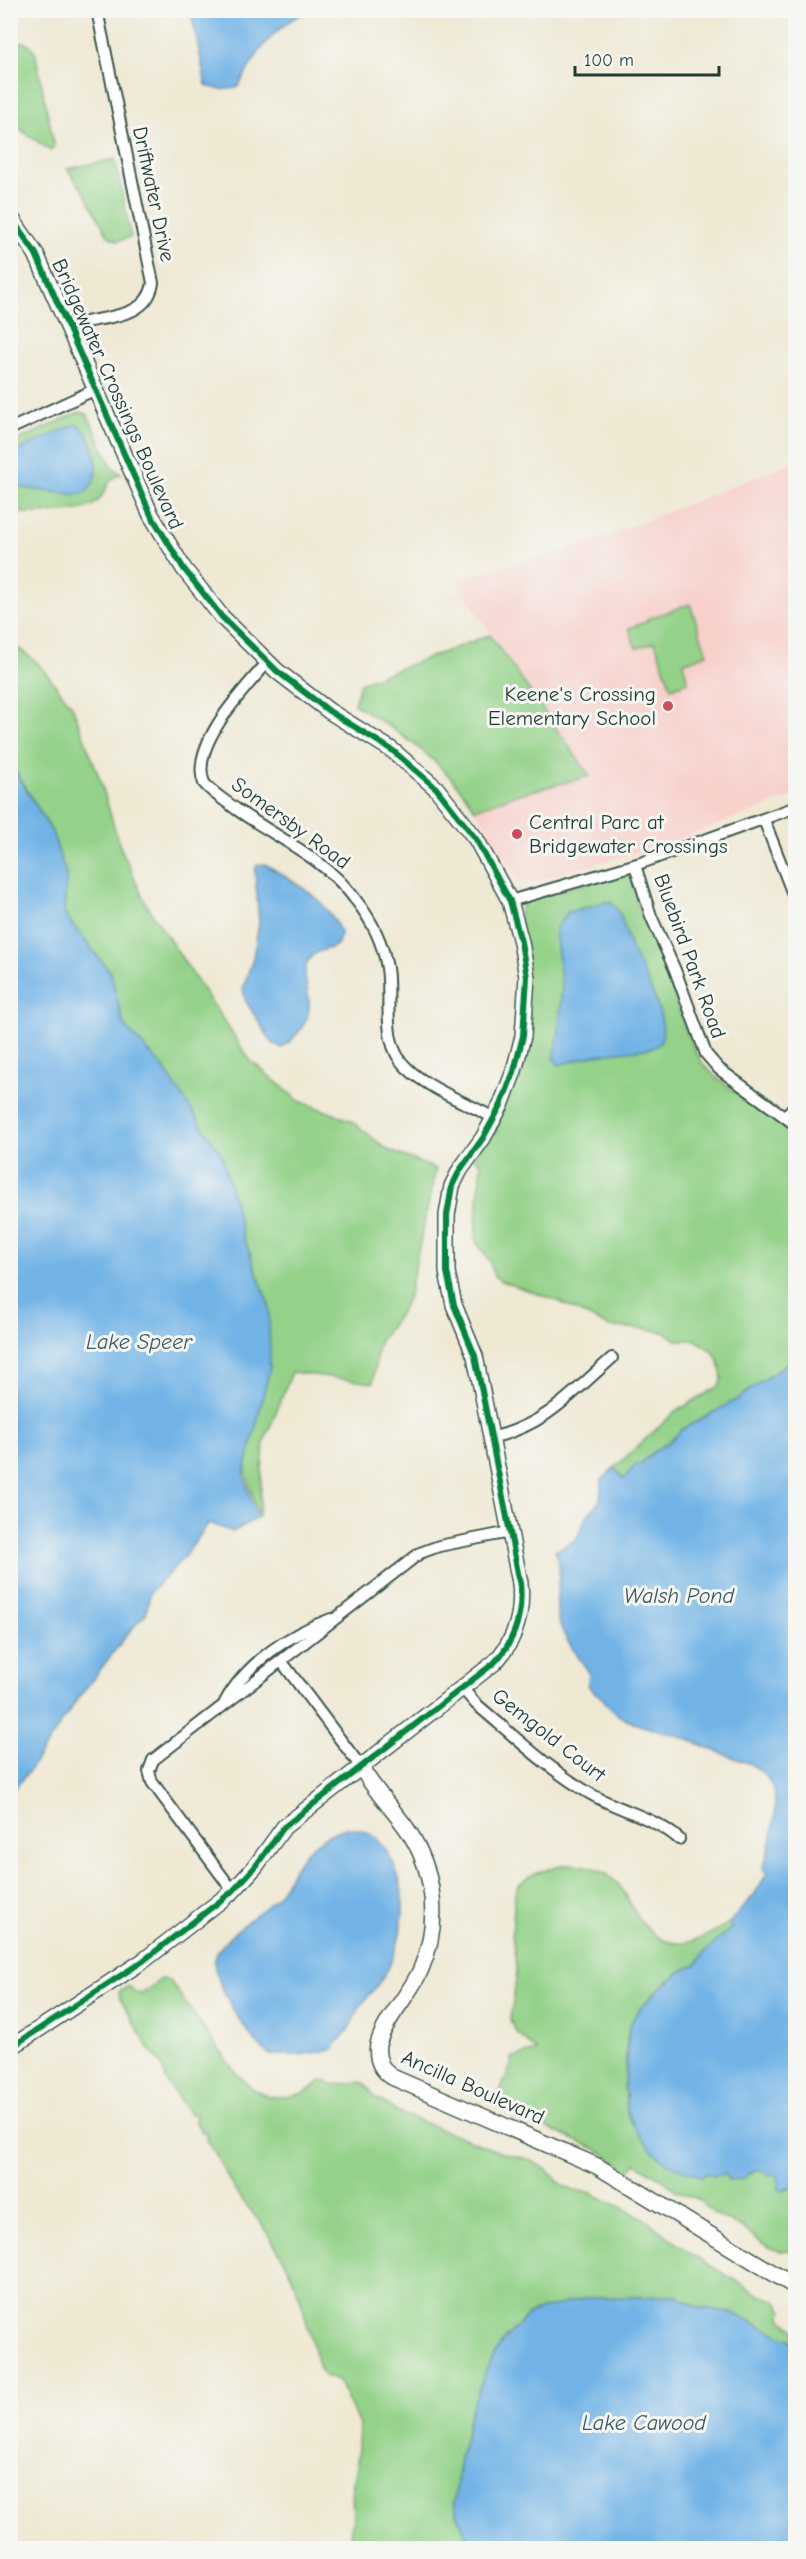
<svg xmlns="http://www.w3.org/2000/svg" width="806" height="2559" font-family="'Comic Neue',sans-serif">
	<rect width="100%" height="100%" fill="#f6f6f2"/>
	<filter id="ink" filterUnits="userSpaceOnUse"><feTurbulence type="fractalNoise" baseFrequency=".0167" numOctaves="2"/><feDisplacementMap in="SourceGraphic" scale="12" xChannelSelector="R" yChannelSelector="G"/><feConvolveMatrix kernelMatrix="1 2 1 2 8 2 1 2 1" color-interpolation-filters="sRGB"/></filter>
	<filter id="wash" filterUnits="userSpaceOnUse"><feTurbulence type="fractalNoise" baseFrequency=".008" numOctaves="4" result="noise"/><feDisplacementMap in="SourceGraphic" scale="24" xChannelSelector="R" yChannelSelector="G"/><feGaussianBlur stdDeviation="1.35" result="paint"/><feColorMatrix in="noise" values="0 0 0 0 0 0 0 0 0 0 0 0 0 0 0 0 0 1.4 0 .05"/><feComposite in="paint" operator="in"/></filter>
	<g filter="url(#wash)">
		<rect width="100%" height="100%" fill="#efe9d4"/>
		<polygon fill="#f7d0ca" points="795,461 795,796 666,844 532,882 520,883 475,809 512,796 591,776 492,636 456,580 595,541"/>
		<g fill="#93d288" stroke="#59885e" stroke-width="1.5">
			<polygon points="23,42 31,46 35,52 54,145 51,151 11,123 11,44"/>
			<polygon points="115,159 131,237 118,241 108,236 84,192 67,169"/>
			<path d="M 79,412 L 87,414 L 112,466 L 122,475 L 120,474 C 107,479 106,493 97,502 C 82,516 35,512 15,513 L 11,494 L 10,444 Z"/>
			<polygon points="690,604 707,654 683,663 688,682 671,688 655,642 636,648 629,628 648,621 647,619"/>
			<path d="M 490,635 L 590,776 L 512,796 L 475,809 C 444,761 401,733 354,704 L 360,683 Z"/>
			<polygon points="11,643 37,662 72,706 101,782 119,844 147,906 250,1060 299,1101 350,1120 388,1150 436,1169 409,1294 402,1310 378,1344 373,1383 292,1372 264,1442 259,1517 242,1459 269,1305 243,1236 162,1066 124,1026 111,973 64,914 66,875 52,832 11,763"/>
			<path d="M 624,873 L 634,879 C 633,911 655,941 666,969 C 675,995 688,1047 705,1066 C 731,1094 767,1111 795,1136 L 795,1361 L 785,1365 L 736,1400 L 681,1430 C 671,1444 653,1449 642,1463 L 636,1464 L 624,1479 L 614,1468 L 676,1411 L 719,1386 L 722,1378 L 719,1361 L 713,1352 L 696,1340 L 677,1340 L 664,1332 L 645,1329 L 609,1327 L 558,1301 L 501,1281 L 494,1276 L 490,1262 L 475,1240 L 481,1163 L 474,1158 L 524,1057 L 520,909 L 528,899 Z"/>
			<path d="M 560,1865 C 579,1863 598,1866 613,1879 C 624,1888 629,1902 636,1914 C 663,1957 694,1946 730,1922 L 731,1928 L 703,1954 L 695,1966 C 686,1966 675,1976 668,1981 C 654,1993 642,2004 632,2021 C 624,2036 623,2103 629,2119 C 632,2126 641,2133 645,2140 C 658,2161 679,2168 701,2176 L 707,2173 L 724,2174 L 730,2180 L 746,2176 L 757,2170 L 775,2174 L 785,2191 L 795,2185 L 795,2250 L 782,2252 L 768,2247 L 744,2229 L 714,2214 L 699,2200 L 677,2191 L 663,2180 L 636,2163 L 629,2171 L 598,2150 L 494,2105 L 512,2063 L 511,2058 L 537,2051 L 516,2032 L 510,2020 L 517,1973 L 512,1934 L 515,1893 L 518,1886 L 532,1875 Z"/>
			<path d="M 161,1979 L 169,1980 L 236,2073 C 243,2080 249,2088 258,2092 C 278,2102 306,2097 320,2081 L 326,2080 L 332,2085 L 360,2082 L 365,2084 L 376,2098 L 399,2113 L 502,2153 L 532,2160 L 547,2170 L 565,2187 L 574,2191 L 589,2192 L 643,2218 L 691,2254 L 758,2294 L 777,2301 L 783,2310 L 781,2318 L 795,2329 L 795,2342 L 728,2312 L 696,2307 L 677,2296 L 586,2298 L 529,2314 L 471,2410 L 460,2458 L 454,2504 L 470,2548 L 348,2548 L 353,2516 L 352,2488 L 357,2466 L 359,2425 L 339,2382 L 323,2375 L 319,2369 L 301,2301 L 289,2268 L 266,2230 L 234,2189 L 207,2139 L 207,2132 L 202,2132 L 195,2121 L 196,2114 L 190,2114 L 168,2084 L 160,2062 L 149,2049 L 120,1998 L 119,1992 L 129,1986 L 135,1992 L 142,1994 Z"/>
		</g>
		<g fill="#71b3e6" stroke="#48788d" stroke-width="1.5">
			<path d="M 191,11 L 191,10 L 308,11 C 272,26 256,55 238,87 C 225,91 217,90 206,85 Z"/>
			<path d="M 76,424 C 96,432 109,490 77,495 L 22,488 C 14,478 10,462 16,451 Z"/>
			<polygon points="10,763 52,832 66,875 64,914 111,973 124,1026 162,1066 222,1155 243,1236 269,1305 270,1368 244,1475 257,1518 233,1532 209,1523 184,1557 150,1593 146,1614 129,1632 74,1704 29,1771 11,1793"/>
			<path d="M 265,864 C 295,883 328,898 341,934 L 337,945 C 329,950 318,949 311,957 C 292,979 327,1004 295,1036 C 291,1041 287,1045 281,1048 L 272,1043 L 245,1000 L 243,988 L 253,958 L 259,923 L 255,871 L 257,865 Z"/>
			<path d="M 606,902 L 611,902 C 623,912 625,934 631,948 C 638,965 683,1039 652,1048 L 595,1055 L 559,1065 L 554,1059 L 559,1033 L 562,987 L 555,929 L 568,912 Z"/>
			<path d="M 795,1361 L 796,2185 L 782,2191 L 778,2189 L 780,2184 L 775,2174 L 770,2176 L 762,2170 L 749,2173 L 745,2179 L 729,2180 L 724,2174 L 715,2176 L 707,2173 L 701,2176 C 690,2172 676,2169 666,2162 C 648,2149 622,2118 627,2096 L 624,2090 C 627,2070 626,2047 630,2027 C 633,2012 657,1990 668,1982 C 675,1976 686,1966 695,1966 L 703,1954 L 731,1928 L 730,1922 L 754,1895 L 768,1872 L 763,1868 C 771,1845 783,1799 768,1779 C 763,1771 756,1768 749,1763 C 727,1756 706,1747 684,1738 C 661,1728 630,1728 611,1709 C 608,1706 606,1702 602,1698 C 591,1687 586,1693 589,1673 C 577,1653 559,1635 557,1611 C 555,1589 564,1570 555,1551 L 576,1540 L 587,1516 L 600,1500 L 602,1480 L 614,1468 L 624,1479 L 636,1464 L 642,1463 C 653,1449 671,1444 681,1430 L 736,1400 L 785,1365 Z"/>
			<path d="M 346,1828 C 364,1827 378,1837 387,1852 C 411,1891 406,1935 385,1974 C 379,1985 369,1994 362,2004 C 357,2011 354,2020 349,2028 C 344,2036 337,2042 332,2050 L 299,2055 L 271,2055 C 254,2048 209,1978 215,1959 C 220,1938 260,1914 276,1897 C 288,1883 294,1864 307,1851 C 317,1841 331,1832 346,1828 Z"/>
			<polygon points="677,2296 696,2307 728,2312 741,2317 795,2342 795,2548 470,2548 454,2504 460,2459 471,2410 486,2369 502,2342 529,2314 542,2309 586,2298"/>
		</g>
	</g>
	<g filter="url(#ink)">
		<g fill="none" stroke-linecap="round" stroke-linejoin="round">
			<defs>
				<g id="street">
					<path d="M 68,327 C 98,315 147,322 153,283 L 97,10"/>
					<polyline points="10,429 96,389"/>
					<path d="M 267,663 C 245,688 189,746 204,783 C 213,794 226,801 236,809 C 277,838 325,858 355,899 C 371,919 383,943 387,968 C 392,1000 380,1044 407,1068 C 429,1089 467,1103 494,1118"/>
					<polyline points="764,820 796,902"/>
					<polyline points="635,865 651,916 675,970 706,1054 719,1069 796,1125"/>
					<polyline points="510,901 644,862 796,807"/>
					<polyline points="785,1116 796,1105"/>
					<path d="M 491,1438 C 546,1425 571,1394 612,1358"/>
					<polyline points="282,1662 361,1767"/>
					<path d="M 462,1688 L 476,1704 C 512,1734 548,1769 589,1793 C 617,1810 655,1817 679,1839"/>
					<path d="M 225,1702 C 246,1663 291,1633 331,1619"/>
					<polyline points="233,1891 152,1782 149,1771 153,1760 420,1553 439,1546 510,1532"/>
				</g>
				<g id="secondary">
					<path d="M 10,216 L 36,254 L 151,515 L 184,569 L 222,617 L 277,671 L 329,711 L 392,750 L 436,788 L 476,839 L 510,901 L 521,942 L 527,977 L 523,1036 L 514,1071 L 501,1105 L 483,1138 L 460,1170 L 452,1186 L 447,1215 L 447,1272 L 454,1305 L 475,1356 L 520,1583 C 523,1614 516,1640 494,1663 L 284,1827 L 255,1867 L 233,1891 L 143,1961 L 10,2048"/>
					<path d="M 361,1767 C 373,1789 392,1808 407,1829 C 435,1870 441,1923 421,1969 C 410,1995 386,2017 378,2044 C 376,2058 380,2069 392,2077 L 597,2166 L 796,2287"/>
				</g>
			</defs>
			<use href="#street" stroke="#3e574c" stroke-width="14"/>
			<use href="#secondary" stroke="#3e574c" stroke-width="18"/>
			<use href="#street" stroke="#fff" stroke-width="10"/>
			<use href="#secondary" stroke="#fff" stroke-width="15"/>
			<defs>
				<path id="cycleway" d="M 10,216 L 36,254 L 151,515 L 184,569 L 222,617 L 277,671 L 329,711 L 392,750 L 436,788 L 476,839 L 510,901 L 521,942 L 527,977 L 523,1036 L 514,1071 L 501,1105 L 483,1138 L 460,1170 L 452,1186 L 447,1215 L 447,1272 L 454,1305 L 475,1356 L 520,1583 C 523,1614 516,1640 494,1663 L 284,1827 L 255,1867 L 233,1891 L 143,1961 L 10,2048"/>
			</defs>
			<use href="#cycleway" stroke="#f6f6f2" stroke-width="10"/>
			<use href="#cycleway" stroke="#00873e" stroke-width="6"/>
		</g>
	</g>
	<g fill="#d1495b" stroke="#f6f6f2" stroke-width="2">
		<circle cx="668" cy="706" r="6"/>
		<circle cx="517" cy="834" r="6"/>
	</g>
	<g text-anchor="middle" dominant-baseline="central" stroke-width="6" stroke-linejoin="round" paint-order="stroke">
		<g font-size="21" fill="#1f3d34" stroke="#f6f6f2">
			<text transform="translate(154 194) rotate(78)">Driftwater Drive</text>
			<text transform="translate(118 394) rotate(66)">Bridgewater Crossings Boulevard</text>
			<text transform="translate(291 823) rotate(36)">Somersby Road</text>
			<text transform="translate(690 956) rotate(70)">Bluebird Park Road</text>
			<text transform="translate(549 1735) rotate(38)">Gemgold Court</text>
			<text transform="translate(473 2087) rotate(24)">Ancilla Boulevard</text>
		</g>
		<g font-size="21" fill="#1f3d34" stroke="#f6f6f2" text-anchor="end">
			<text x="656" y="694">Keene's Crossing<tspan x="656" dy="24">Elementary School</tspan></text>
			<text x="529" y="822" text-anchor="start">Central Parc at<tspan x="529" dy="24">Bridgewater Crossings</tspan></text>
		</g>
		<g font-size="22" font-style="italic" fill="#345a60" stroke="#f6f6f2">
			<text x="139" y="1342">Lake Speer</text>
			<text x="679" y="1596">Walsh Pond</text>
			<text x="644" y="2423">Lake Cawood</text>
		</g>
	</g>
	<rect width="806" height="2559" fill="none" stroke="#f6f6f2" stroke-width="36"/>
	<path d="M575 66v9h144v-9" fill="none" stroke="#1f3d34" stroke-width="3"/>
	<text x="584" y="66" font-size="18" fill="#1f3d34" stroke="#f6f6f2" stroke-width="4.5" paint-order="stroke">100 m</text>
</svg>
